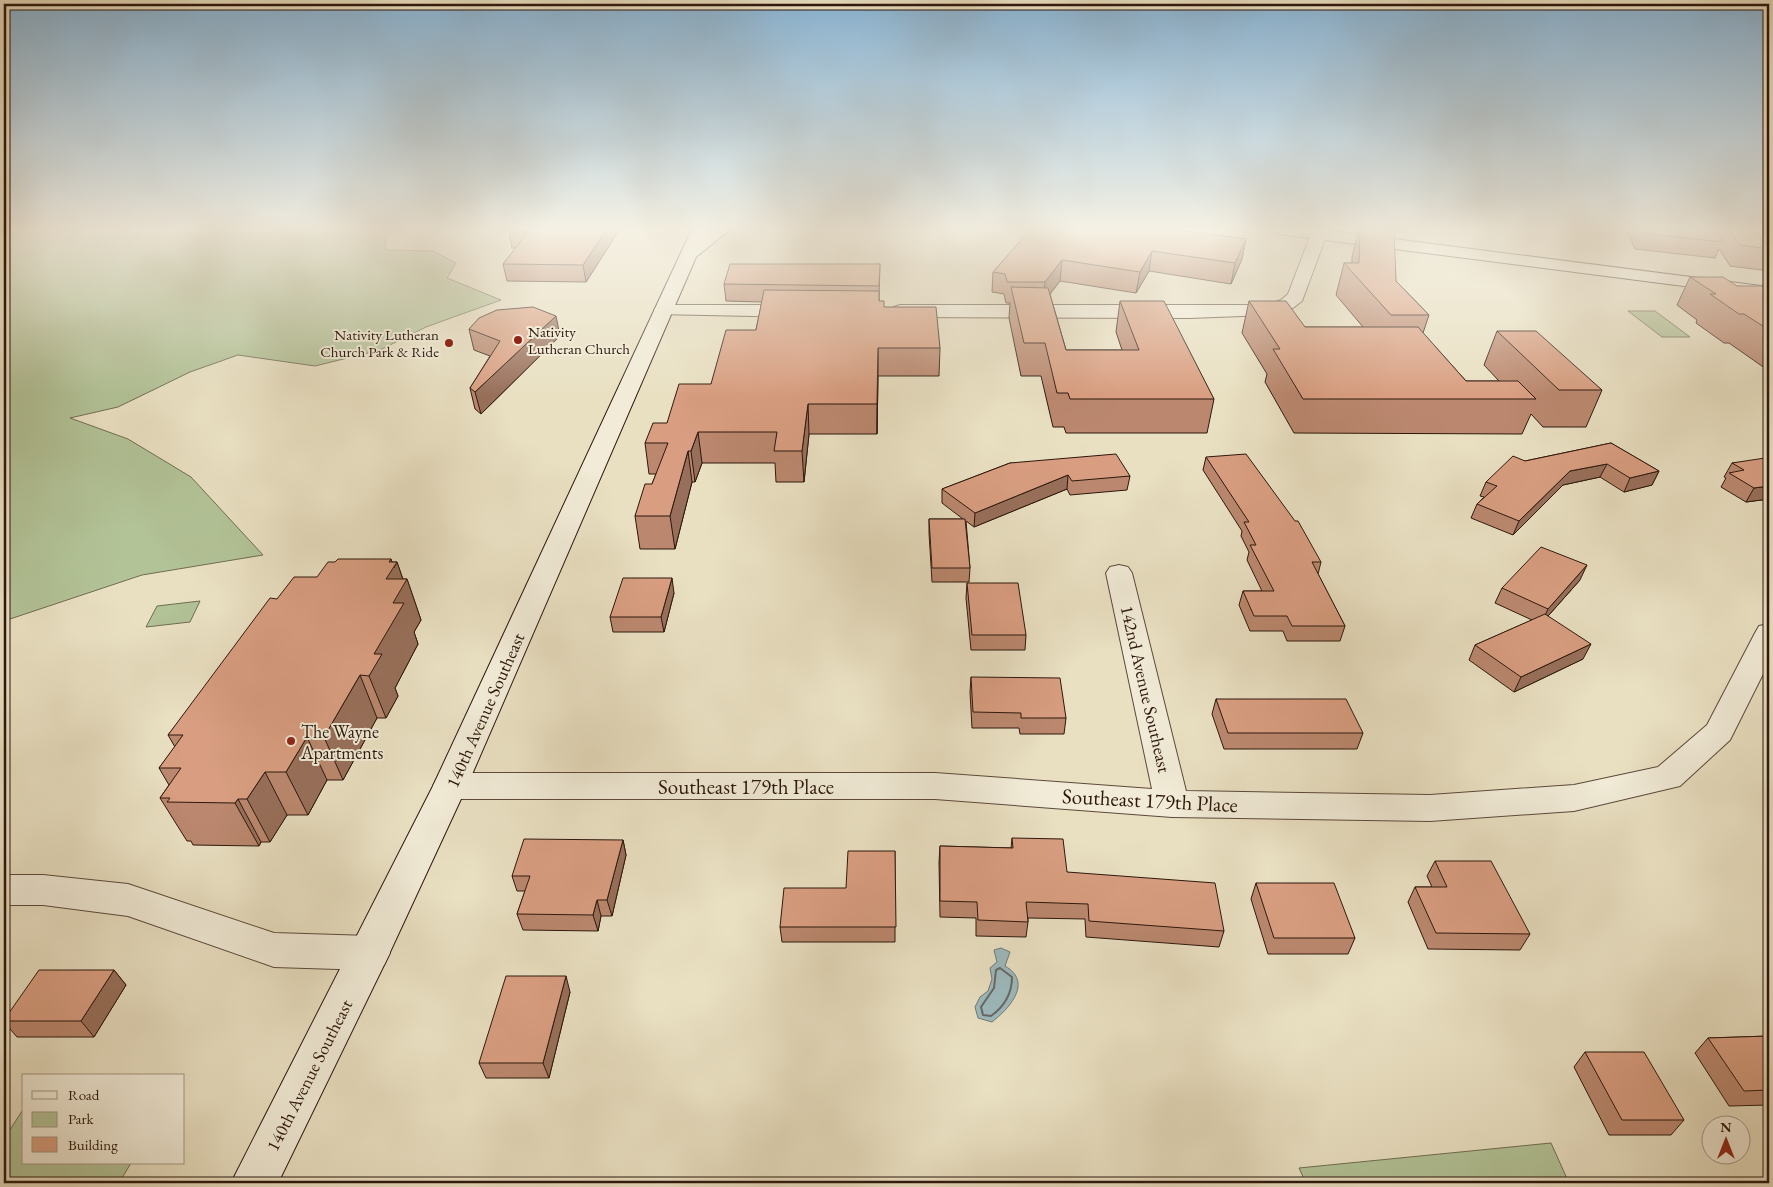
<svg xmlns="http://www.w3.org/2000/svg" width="1773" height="1187" font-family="'EB Garamond',serif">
	<rect width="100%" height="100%" fill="#e9e0c2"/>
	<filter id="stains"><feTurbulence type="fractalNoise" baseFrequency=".004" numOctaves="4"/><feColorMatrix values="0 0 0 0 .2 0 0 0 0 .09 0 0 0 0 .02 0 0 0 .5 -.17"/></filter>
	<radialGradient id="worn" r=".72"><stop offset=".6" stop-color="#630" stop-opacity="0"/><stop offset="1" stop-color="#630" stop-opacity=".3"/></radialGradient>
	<g fill="#b2c397" stroke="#706d52">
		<polygon points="4,229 399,229 386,235 385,250 433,251 456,263 447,278 501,300 426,327 380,350 315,366 238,355 190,372 118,407 70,418 128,439 191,477 263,555 142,575 4,621"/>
		<polygon points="1628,311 1655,311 1690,337 1662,337"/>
		<polygon points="200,601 190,622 146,627 157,606"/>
		<polygon points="24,1108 24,1163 131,1163 119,1183 4,1183 4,1139"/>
		<polygon points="1551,1143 1569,1183 1306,1183 1299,1168"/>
	</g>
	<path fill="#9dbabe" stroke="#707977" d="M 1001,948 L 1010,952 L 1005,966 C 1033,982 1010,1008 992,1022 L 978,1018 L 975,1007 L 980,997 L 988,991 L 992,979 L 990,968 L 997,962 L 994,950 Z"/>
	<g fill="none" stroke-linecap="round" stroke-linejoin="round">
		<path stroke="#656865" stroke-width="2" d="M 1000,968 L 1012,977 C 1012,994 1005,1006 991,1016 L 983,1015 L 981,1007 L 994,988 L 996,970 Z"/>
		<defs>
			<g id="minor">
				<polygon points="1319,229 1327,234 1302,301 1293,308 1269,315 1189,318 900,317 894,315 891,311 894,307 900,305 1267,305 1281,300 1288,294 1311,234"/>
				<polygon points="663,305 797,305 803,307 806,311 803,315 797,317 657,314 654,310 657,306"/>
				<polygon points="1119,565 1128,567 1132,573 1186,791 1430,795 1574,785 1658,767 1707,725 1755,633 1759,626 1769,624 1769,662 1730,740 1680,786 1574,811 1430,821 1172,817 935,799 450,799 438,795 433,786 438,777 450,773 935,773 1152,789 1106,573 1110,567"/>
				<polygon points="4,875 43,875 128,884 274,933 370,936 384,941 390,953 384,965 370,970 274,967 128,916 43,905 4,905"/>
			</g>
			<g id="secondary">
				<polygon points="692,229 708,229 706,234 713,229 731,229 696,257 467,786 384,965 278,1183 231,1183 433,786"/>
				<polygon points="1270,229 1316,229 1769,287 1769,297 1278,234"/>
			</g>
		</defs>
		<use href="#minor" stroke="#5c493a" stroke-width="2"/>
		<use href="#secondary" stroke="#2d170c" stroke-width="2"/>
		<use href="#minor" fill="#f1ebd7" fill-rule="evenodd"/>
		<use href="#secondary" fill="#f1ebd7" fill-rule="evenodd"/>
	</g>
	<g fill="#bb886f" stroke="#2d170c">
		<polygon points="511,229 620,229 586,282 507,281 503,264 516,248 512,248 509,232"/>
		<polygon points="1359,229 1384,229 1396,281 1429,315 1423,333 1466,381 1499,381 1484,365 1497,331 1602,390 1586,427 1543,427 1531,414 1522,434 1294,433 1265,382 1267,374 1242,333 1249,301 1305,327 1363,327 1336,295 1344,263 1352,263 1352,257"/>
		<polygon points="1626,229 1715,229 1718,234 1720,229 1755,229 1764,242 1769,232 1769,271 1730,266 1719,249 1715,258 1635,249"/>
		<polygon points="1175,230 1246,239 1242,259 1231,284 1149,271 1136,293 1060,281 1050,294 1066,350 1122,350 1116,332 1120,301 1214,399 1207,433 1066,433 1064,427 1053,427 1041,376 1021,376 1009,318 1010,303 1006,303 1004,294 992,292 993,272"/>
		<polygon points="880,264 879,301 884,307 940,348 939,376 878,376 877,434 809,434 804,482 776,482 775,463 702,463 695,482 692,482 675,549 640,549 635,516 652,484 656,474 649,474 645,443 711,384 756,330 762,302 726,301 724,284"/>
		<polygon points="1690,277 1737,286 1769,289 1769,371 1729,343 1724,343 1696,323 1697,320 1677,305"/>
		<polygon points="469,329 560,336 481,414 475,409 470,388 490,356 474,350"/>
		<polygon points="1611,443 1659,471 1652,485 1624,492 1600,477 1563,485 1513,535 1471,518 1477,504 1484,497 1480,496 1486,482 1525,461"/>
		<polygon points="1206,457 1321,562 1318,574 1345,626 1340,641 1287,641 1283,631 1250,631 1239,605 1243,591 1262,591 1247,560 1249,552 1241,536 1242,531 1203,470"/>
		<polygon points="1769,460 1769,499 1746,502 1721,487 1726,478 1724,477 1732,463"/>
		<polygon points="1010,463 1130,476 1127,490 1070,495 1067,489 974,527 966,521 970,568 969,582 932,582 929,533 929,519 963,519 942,503 942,489"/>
		<polygon points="391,559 392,562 397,562 403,579 407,579 421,620 414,632 418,644 395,688 398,696 386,718 377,718 343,780 327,780 308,815 287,815 270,842 261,842 259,846 193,845 191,841 187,841 160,798 169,785 159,768 175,747 168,735 277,599"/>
		<polygon points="1580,580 1548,616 1583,659 1514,692 1469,660 1475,645 1532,620 1495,603 1502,588"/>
		<polygon points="967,583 1026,635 1025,650 971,650 966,598"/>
		<polygon points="674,593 664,632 613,632 610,617"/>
		<polygon points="971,677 1066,718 1064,734 1020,734 1019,728 972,728 970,692"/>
		<polygon points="1216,699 1363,733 1357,749 1224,749 1212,714"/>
		<polygon points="1012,838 1067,872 1224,931 1219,947 1086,937 1085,919 1028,918 1028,922 1026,937 976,936 976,918 940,917 939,862 940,846 1011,848"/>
		<polygon points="623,840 626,855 612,916 601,916 598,931 523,930 517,914 525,891 517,891 512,876"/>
		<polygon points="895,851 895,942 782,942 780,927 846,888"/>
		<polygon points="1435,861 1530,934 1520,950 1428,949 1408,902 1415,887 1432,887 1427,876"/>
		<polygon points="1256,883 1355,938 1348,954 1268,954 1251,899"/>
		<polygon points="114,970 126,985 94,1037 17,1037 4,1022 4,1020"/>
		<polygon points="570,992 549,1078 486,1078 479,1063"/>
		<polygon points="1769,1036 1769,1105 1729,1106 1695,1053 1708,1038"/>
		<polygon points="1585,1052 1684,1120 1671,1135 1609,1135 1574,1067"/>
	</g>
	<g fill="#986f5a" stroke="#2d170c">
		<polygon points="607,229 620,229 586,282 583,265"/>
		<polygon points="1246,239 1242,259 1231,284 1235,263"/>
		<polygon points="1152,251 1149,271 1136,293 1140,272"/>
		<polygon points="1062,260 1060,281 1043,303 1045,282"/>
		<polygon points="556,316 560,336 481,414 475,392"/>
		<polygon points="878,348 878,376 877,434 877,404"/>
		<polygon points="808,404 809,434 804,482 802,451"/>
		<polygon points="698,432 702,463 695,482 691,451"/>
		<polygon points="688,451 692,482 675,549 670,516"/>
		<polygon points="1607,464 1600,477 1563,485 1513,535 1519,521 1570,471"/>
		<polygon points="1659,471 1652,485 1624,492 1630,478"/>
		<polygon points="1068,475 1067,489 974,527 975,513"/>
		<polygon points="1769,486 1769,499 1746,502 1754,488"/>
		<polygon points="391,559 394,568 397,562 404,583 407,579 421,620 414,632 418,644 395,688 398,696 386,718 369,676 374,654 393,603 386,579 389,562"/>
		<polygon points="1587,565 1580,580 1541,624 1548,609"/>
		<polygon points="672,578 674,593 664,632 661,617"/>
		<polygon points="1591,644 1583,659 1514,692 1521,677"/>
		<polygon points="360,675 377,718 343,780 324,737"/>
		<polygon points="307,737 327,780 308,815 286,772"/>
		<polygon points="265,772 287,815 270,842 247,799"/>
		<polygon points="238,799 261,842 259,846 235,803"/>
		<polygon points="623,840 626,855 612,916 607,900"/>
		<polygon points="597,900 601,916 598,931 593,915"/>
		<polygon points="114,970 126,985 94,1037 81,1021"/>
		<polygon points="566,976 570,992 549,1078 543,1063"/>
	</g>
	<g fill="#d99e81" stroke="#2d170c">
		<polygon points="511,229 607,229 583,265 503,264 528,232 509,232"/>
		<polygon points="1031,229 1171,229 1246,239 1235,263 1152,251 1140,272 1062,260 1045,282 1007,282 1005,274 993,272"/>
		<polygon points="1360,229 1384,229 1394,230 1396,281 1429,315 1391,315 1344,263 1359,263"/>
		<polygon points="1641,229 1715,229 1723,242 1642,233"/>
		<polygon points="1729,229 1755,229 1768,247 1769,238 1769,249 1740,245"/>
		<polygon points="730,264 880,264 879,286 724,284"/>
		<polygon points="1690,277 1723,277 1737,286 1764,286 1769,289 1769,330 1744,314 1739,314 1710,294 1716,294"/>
		<polygon points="1011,287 1048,288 1066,350 1139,350 1120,301 1164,301 1214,399 1070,399 1068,393 1057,393 1045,343 1024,343"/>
		<polygon points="764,290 879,291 879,301 884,301 884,307 936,307 940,348 878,348 877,404 808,404 802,451 774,451 777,432 698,432 691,451 688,451 670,516 635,516 645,484 652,484 668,443 645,443 653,423 667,423 679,384 711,384 726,330 756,330"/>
		<polygon points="1249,301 1286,301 1305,327 1418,327 1466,381 1518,381 1536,399 1303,399 1273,349 1280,349"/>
		<polygon points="533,307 556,316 475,392 470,388 500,341 469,329 479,318 497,310"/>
		<polygon points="1497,331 1536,331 1602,390 1559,390"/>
		<polygon points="1611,443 1659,471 1630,478 1607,464 1570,471 1519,521 1477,504 1497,486 1486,482 1513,456 1525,461"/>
		<polygon points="1116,454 1130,476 1072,481 1068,475 975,513 942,489 1010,463"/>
		<polygon points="1246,454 1295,521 1298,521 1321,562 1312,562 1345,626 1292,626 1287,616 1254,616 1243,591 1274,591 1250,545 1256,545 1244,522 1249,522 1206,457"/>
		<polygon points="1765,458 1769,460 1769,486 1754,488 1729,473 1744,470 1732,463"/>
		<polygon points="929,519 965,519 970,568 932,568"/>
		<polygon points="1541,547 1587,565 1548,609 1502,588"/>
		<polygon points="338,559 391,559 389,562 397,562 386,579 407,579 393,603 404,603 374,654 382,654 369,676 360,675 324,737 307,737 286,772 265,772 247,799 238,799 235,803 167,802 170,798 160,798 181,768 159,768 183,735 168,735 270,598 277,599 294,577 317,577 328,562 335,562"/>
		<polygon points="623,578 672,578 661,617 610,617"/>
		<polygon points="967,583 1018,583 1026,635 972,635"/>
		<polygon points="1545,614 1591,644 1521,677 1475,645"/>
		<polygon points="971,677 1060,678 1066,718 1021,718 1021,713 973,712"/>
		<polygon points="1216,699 1346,699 1363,733 1228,733"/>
		<polygon points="1012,838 1063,839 1067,872 1215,883 1224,931 1089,921 1088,904 1026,902 1028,922 978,920 977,902 940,901 940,846 1013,848"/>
		<polygon points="524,839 623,840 607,900 597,900 593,915 517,914 530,876 512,876"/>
		<polygon points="848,851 895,851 896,927 780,927 784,888 846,888"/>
		<polygon points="1435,861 1491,861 1530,934 1436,933 1415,887 1447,887"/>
		<polygon points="1256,883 1334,883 1355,938 1274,938"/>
		<polygon points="39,970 114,970 81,1021 4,1021 4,1020"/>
		<polygon points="506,976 566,976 543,1063 479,1063"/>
		<polygon points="1769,1036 1769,1090 1744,1091 1708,1038"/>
		<polygon points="1585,1052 1644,1052 1684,1120 1622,1120"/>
	</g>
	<linearGradient id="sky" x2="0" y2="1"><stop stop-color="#8ab6d7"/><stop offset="0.58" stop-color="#f5f1e4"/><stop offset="1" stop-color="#f5f1e4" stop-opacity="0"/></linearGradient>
	<rect width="1773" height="395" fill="url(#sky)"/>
	<g fill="#8f2418" stroke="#f1ebd7" stroke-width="2">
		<circle cx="518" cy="340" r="5"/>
		<circle cx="449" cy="343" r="5"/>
		<circle cx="291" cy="741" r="5"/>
	</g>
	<g text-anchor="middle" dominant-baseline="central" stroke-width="4" stroke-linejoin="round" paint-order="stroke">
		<g font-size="15" fill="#2d170c" stroke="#f1ebd7" text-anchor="start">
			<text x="528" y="331">Nativity<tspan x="528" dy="17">Lutheran Church</tspan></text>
			<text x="439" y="334" text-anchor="end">Nativity Lutheran<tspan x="439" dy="17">Church Park &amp; Ride</tspan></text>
		</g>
		<g font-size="18" fill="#2d170c" stroke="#f1ebd7">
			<text transform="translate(1146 689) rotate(77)">142nd Avenue Southeast</text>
			<text transform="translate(485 710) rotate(-66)">140th Avenue Southeast</text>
			<text transform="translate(309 1075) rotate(-63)">140th Avenue Southeast</text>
		</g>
		<g font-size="18" fill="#2d170c" stroke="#f1ebd7" text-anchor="start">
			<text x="301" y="731">The Wayne<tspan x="301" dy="21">Apartments</tspan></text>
		</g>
		<g font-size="21" fill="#2d170c" stroke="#f1ebd7">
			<text x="746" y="786">Southeast 179th Place</text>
			<text transform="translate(1150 800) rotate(3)">Southeast 179th Place</text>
		</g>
	</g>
	<rect width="1773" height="1187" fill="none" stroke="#e9e0c2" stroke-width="20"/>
	<rect x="5" y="5" width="1763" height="1177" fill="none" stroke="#2d170c" stroke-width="2.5"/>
	<rect x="10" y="10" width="1753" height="1167" fill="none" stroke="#2d170c"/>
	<rect x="22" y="1074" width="162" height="90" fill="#f1ebd7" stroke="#a39686"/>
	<rect x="32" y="1091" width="25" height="8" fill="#f1ebd7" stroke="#a39686"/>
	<text x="68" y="1100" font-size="15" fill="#2d170c">Road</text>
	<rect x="32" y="1112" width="25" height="15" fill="#b2c397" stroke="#a39686"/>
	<text x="68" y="1124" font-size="15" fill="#2d170c">Park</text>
	<rect x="32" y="1137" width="25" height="15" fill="#d99e81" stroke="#a39686"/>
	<text x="68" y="1150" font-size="15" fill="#2d170c">Building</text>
	<g transform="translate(1726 1140)"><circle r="24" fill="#f1ebd7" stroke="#a39686"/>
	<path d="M0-4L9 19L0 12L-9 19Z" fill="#8f2418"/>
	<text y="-8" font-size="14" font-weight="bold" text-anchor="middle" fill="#2d170c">N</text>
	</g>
	<rect width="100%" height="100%" filter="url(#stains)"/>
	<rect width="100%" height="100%" fill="url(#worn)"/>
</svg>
